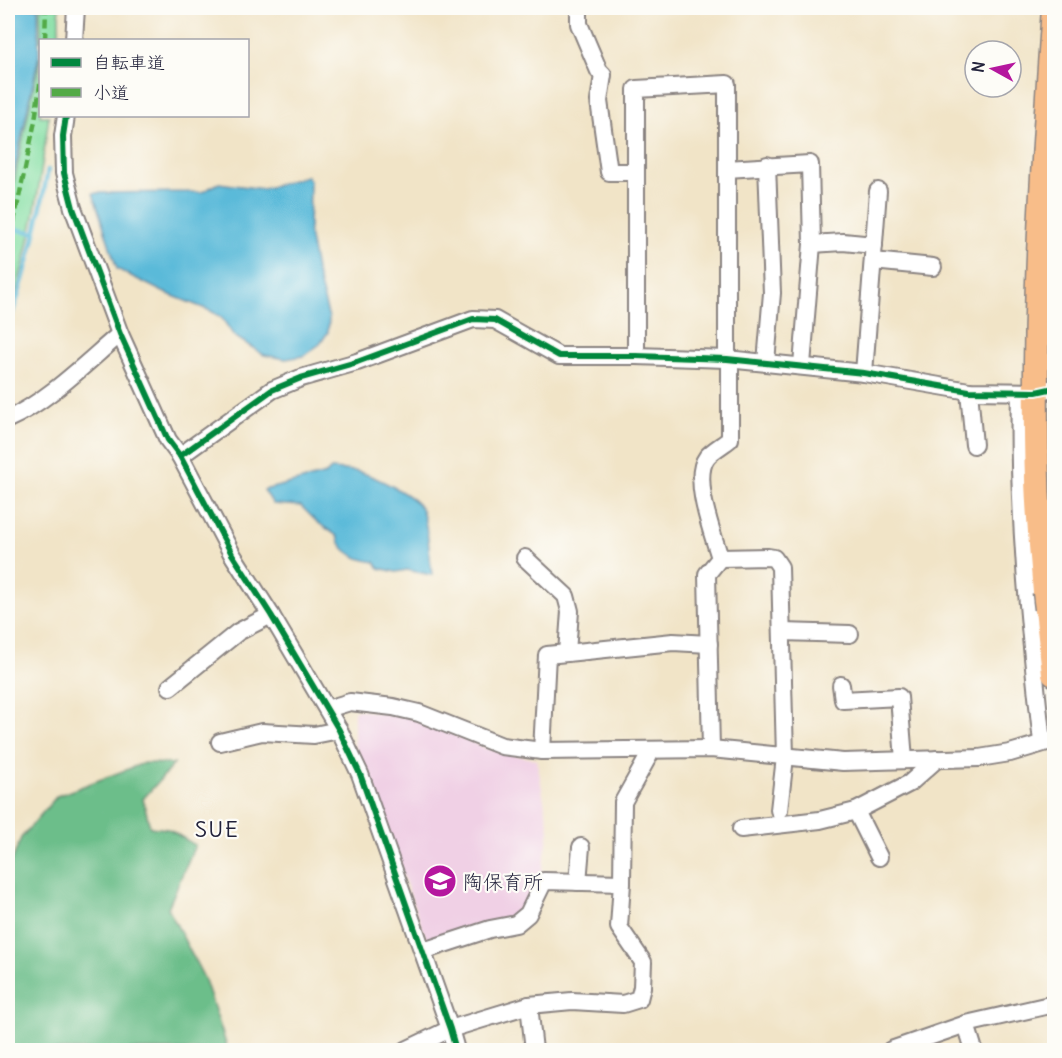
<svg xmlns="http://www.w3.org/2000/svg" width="1062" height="1058" font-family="Delius,'Klee One',sans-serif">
	<rect width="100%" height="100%" fill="#fdfcf7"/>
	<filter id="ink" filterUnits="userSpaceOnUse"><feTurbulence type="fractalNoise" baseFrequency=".0167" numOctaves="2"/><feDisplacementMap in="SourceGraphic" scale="12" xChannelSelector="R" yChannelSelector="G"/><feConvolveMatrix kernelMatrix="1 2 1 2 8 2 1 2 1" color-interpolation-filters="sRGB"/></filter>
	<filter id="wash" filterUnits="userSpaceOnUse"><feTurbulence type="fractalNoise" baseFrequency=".008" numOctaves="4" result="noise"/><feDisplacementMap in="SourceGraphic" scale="24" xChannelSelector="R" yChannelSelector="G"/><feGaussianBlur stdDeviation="1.35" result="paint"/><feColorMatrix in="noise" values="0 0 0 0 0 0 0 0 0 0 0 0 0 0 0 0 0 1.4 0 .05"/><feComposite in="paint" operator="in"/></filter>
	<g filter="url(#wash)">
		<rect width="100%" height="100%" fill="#f1e4c7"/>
		<polygon fill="#f0d0e5" points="358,710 413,717 486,748 537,760 549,830 541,877 524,910 512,920 435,942 426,938 354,743 354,711"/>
		<g fill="#85dfa4" stroke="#548070" stroke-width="1.5">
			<polygon points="40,8 59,8 59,40 41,40"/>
			<path d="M 40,57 L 40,116 L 49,116 C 42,165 36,214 24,262 C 19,279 16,296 8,311 L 8,211 Z"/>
		</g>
		<polygon fill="#6cbe8a" stroke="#477062" stroke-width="1.5" points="144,763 174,764 143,799 150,827 168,829 195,845 168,908 205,980 228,1050 8,1050 8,871 21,838 57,796"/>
		<g fill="#5abad9" stroke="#3e6e8a" stroke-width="1.5">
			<polygon points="8,8 38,8 39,55 8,201"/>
			<polygon points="307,176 310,181 309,233 316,270 329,318 328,332 320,344 303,356 286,359 264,355 234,336 222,318 211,311 163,292 117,269 93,193 202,192 219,183 263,189"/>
			<path d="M 331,469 C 340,470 350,470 359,472 C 374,476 416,496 422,510 C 429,530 429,554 432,575 L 407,570 L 396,572 L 379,568 L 375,562 C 359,560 342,553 337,536 L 317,522 L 301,506 L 273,504 L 264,490 L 326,474 Z"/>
		</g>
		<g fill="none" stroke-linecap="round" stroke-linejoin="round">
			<g stroke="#5abad9" stroke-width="4.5">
				<polyline points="241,8 252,9 274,8"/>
				<polyline points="8,228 36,233"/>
				<path d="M 11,317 C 28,269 39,220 48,170"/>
			</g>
		</g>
	</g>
	<g filter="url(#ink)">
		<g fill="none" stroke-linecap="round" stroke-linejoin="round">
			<defs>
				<g id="minor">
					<polyline points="579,8 579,24 599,71 603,75 599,101 609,172 636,172"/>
					<polyline points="74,40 76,8"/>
					<polyline points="66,116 63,136 64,173 73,208 120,334 168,440 180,456 232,554 271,615 339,730 360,774 450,1029 456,1050"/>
					<polyline points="727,169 810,164 812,244 802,365"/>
					<polyline points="812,244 843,242 874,245"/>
					<polyline points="873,261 933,267"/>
					<polyline points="636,356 636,89 727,84 727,359"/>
					<polyline points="766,362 772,293 767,165"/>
					<polyline points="864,373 878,191"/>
					<polyline points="969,391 974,445"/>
					<path d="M 1020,392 C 1017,509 1029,626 1042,742"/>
					<path d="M 8,419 C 47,402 87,362 120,334"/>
					<polyline points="180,456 272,390 301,378 357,362 473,319 495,320 559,356 636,356 727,359 864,373 969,391 1036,392 1054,388"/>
					<polyline points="525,558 566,596 570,611 567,653 547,655 542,751"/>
					<polyline points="720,558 768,557 774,558 780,567 785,757 779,810"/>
					<polyline points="782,632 850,634"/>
					<polyline points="567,653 673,642 709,644"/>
					<polyline points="841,685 843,700 899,697 904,760"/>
					<polyline points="170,687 238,632 271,615"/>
					<polyline points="327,709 350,702 393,707 419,713 502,746 542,751 711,749 843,762 979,758 1010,753 1054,740"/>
					<polyline points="220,742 262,732 314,735 339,730"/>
					<path d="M 711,749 L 707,574 L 720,558 C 713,534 691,478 707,457 C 713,450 723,445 730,439 L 730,359"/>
					<polyline points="856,811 879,857"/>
					<polyline points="741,829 820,820 856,811 910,783 937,759"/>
					<polyline points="578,882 581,847"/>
					<polyline points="423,951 490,929 516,924 528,914 544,881 622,883"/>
					<polyline points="529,1005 534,1050"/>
					<polyline points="966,1024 974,1050"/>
					<polyline points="406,1050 450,1029 529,1005 572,1001 623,1004 639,999 642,987 643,962 619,927 622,883 623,802 652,750"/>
					<polyline points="891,1050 966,1024 1054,1004"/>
				</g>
				<g id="highway">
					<path d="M 1045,592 C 1042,555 1038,517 1037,479 C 1032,322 1043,164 1054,8"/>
					<polyline points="1047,609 1054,674"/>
				</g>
			</defs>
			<use href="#minor" stroke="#8a8381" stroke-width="20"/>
			<use href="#highway" stroke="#8a8381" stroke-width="27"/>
			<use href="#minor" stroke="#fff" stroke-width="16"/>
			<use href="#highway" stroke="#f8bd89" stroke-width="24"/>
			<defs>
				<polyline id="highway-bridge" points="1045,592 1047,609"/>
			</defs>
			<use href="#highway-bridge" stroke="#8a8381" stroke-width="27" stroke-linecap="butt"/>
			<use href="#highway-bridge" stroke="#f8bd89" stroke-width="24"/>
			<g stroke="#53aa46" stroke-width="4.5" stroke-dasharray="9 4.5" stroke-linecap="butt">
				<polyline points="45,40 46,8"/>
				<polyline points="8,250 35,121 40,84"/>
			</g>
			<defs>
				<g id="cycleway">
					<polyline points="66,116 63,136 64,173 73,208 120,334 168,440 180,456 232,554 271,615 339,730 360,774 450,1029 456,1050"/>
					<polyline points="180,456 272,390 301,378 357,362 473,319 495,320 559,356 636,356 727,359 864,373 969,391 1036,392 1054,388"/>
				</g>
			</defs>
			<use href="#cycleway" stroke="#fdfcf7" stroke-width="10"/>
			<use href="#cycleway" stroke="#00873e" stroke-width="6"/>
		</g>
	</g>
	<defs>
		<symbol id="school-disc" viewBox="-11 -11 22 22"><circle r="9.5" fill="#b5179e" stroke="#fdfcf7"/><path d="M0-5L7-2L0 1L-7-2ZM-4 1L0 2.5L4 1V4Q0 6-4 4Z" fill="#fff"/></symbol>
	</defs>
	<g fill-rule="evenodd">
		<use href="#school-disc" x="421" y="862" width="38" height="38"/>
	</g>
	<g text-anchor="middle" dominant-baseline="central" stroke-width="4.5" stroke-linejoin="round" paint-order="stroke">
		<g font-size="20" fill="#22223b" stroke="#fdfcf7" text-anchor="start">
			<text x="463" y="881">陶保育所</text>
		</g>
		<g font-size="22" letter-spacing="1.5" fill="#22223b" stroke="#fdfcf7">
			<text x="217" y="829">SUE</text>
		</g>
	</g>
	<rect width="1062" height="1058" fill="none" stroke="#fdfcf7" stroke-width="30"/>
	<rect x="39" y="39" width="210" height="78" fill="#fdfcf7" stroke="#a5a5ac" stroke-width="1.5"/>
	<rect x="51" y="58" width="30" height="9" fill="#00873e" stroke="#a5a5ac" stroke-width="1.5"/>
	<text x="93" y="69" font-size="18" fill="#22223b">自転車道</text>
	<rect x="51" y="88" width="30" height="9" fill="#53aa46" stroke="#a5a5ac" stroke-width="1.5"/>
	<text x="93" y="99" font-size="18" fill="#22223b">小道</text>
	<g transform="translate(993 69) rotate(278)"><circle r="28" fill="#fdfcf7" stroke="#a5a5ac" stroke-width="1.5"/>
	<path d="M0-4.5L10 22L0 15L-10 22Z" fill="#b5179e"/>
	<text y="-9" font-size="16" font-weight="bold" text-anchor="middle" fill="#22223b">N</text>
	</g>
</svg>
